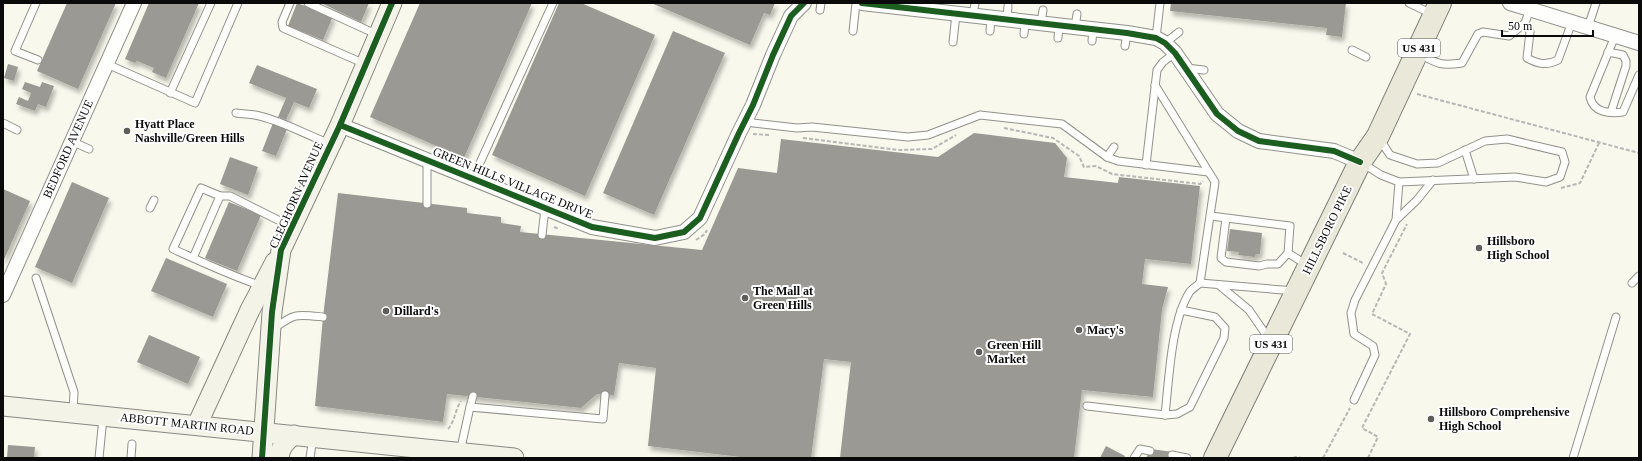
<svg xmlns="http://www.w3.org/2000/svg" width="1642" height="461" font-family="'Times New Roman',serif">
	<defs>
		<filter id="shadow"><feDropShadow dx="2.5" dy="4.5" stdDeviation="2" flood-color="#0004"/></filter>
	</defs>
	<rect width="100%" height="100%" fill="#f8f8ed"/>
	<g fill="#9a9993" filter="url(#shadow)">
		<polygon points="67,3 116,3 78,89 37,71"/>
		<polygon points="149,3 199,3 166,78 152,72 154,68 137,61 135,63 125,59"/>
		<polygon points="297,3 333,16 323,40 288,26"/>
		<polygon points="321,3 369,3 361,22"/>
		<polygon points="420,3 532,3 464,158 370,117"/>
		<polygon points="559,3 581,3 655,35 585,196 492,155"/>
		<polygon points="651,3 775,3 770,15 764,13 750,45"/>
		<polygon points="1171,3 1346,3 1342,37 1326,35 1327,28 1170,11"/>
		<polygon points="673,31 725,53 654,215 603,193"/>
		<polygon points="8,64 18,67 14,81 4,78"/>
		<polygon points="257,65 317,89 309,108 294,102 286,120 278,117 286,98 249,83"/>
		<polygon points="25,82 40,87 42,82 54,86 46,107 38,104 35,111 16,104 19,97 28,101 31,93 22,89"/>
		<polygon points="273,123 287,129 276,156 262,151"/>
		<polygon points="974,133 1055,143 1067,158 1064,177 1118,183 1119,177 1200,186 1191,264 1145,259 1142,284 1168,287 1162,309 1153,397 1082,390 1074,458 840,458 851,362 824,359 811,458 749,458 648,446 656,368 619,363 614,395 597,394 581,408 447,394 443,422 315,406 323,317 338,193 467,208 467,213 501,217 501,223 521,226 520,232 702,250 738,168 777,173 781,139 938,157"/>
		<polygon points="230,157 258,167 248,195 220,184"/>
		<polygon points="72,182 109,198 72,283 35,267"/>
		<polygon points="3,189 30,201 3,262"/>
		<polygon points="229,202 261,215 237,271 205,258"/>
		<polygon points="1230,229 1262,233 1260,254 1256,254 1255,257 1238,255 1239,252 1227,251"/>
		<polygon points="166,258 227,284 213,317 151,291"/>
		<polygon points="149,335 200,357 188,384 137,362"/>
		<polygon points="8,445 35,447 34,458 7,458"/>
		<polygon points="1106,446 1125,456 1124,458 1100,458"/>
		<polygon points="1151,449 1173,452 1170,458 1146,458"/>
	</g>
	<g fill="none" stroke-linecap="round" stroke-linejoin="round">
		<defs>
			<g id="lane">
				<polyline points="36,3 15,51 38,60"/>
				<polyline points="290,3 282,22 283,28 365,64"/>
				<polyline points="308,3 378,35"/>
				<polyline points="1409,3 1432,14"/>
				<polyline points="820,10 821,3"/>
				<polyline points="973,16 975,3"/>
				<polyline points="1007,20 1008,6"/>
				<polyline points="1041,23 1043,10"/>
				<path d="M 1525,23 L 1530,32 L 1527,58 C 1538,64 1546,66 1558,60 L 1572,22"/>
				<polyline points="1075,27 1077,14"/>
				<polyline points="1588,27 1596,3"/>
				<polyline points="853,31 856,3"/>
				<polyline points="990,31 991,18"/>
				<polyline points="1024,34 1025,22"/>
				<path d="M 1615,36 L 1590,97 C 1593,112 1609,114 1623,112 L 1639,75"/>
				<polyline points="1058,38 1059,25"/>
				<polyline points="1156,38 1160,3"/>
				<polyline points="1092,41 1093,30"/>
				<polyline points="953,42 956,14"/>
				<polyline points="1165,43 1179,32"/>
				<polyline points="1125,46 1127,33"/>
				<polyline points="1352,50 1366,57"/>
				<polyline points="1608,52 1623,55 1626,61 1626,66 1611,112"/>
				<path d="M 1419,54 C 1438,64 1441,66 1462,63 L 1478,34 L 1483,32 L 1509,36 L 1525,23 L 1530,9"/>
				<polyline points="107,64 195,103 238,3"/>
				<polyline points="1186,68 1204,70"/>
				<polyline points="1155,85 1215,182 1200,283"/>
				<polyline points="170,93 211,3"/>
				<path d="M 236,113 C 242,114 249,114 255,115 C 281,120 306,135 331,144"/>
				<polyline points="745,122 797,128 812,127 908,137 928,135 980,115 1062,124 1107,157 1114,147"/>
				<polyline points="3,123 17,130"/>
				<polyline points="1379,138 1390,155 1417,164 1438,163 1485,141 1507,139 1562,152 1565,162 1560,177 1546,182 1515,177 1399,182"/>
				<polyline points="71,141 89,149"/>
				<polyline points="1465,150 1474,179"/>
				<polyline points="1107,157 1118,161 1208,172"/>
				<polyline points="427,160 427,204"/>
				<polyline points="1146,165 1157,70 1163,62 1175,53"/>
				<polyline points="473,178 553,3"/>
				<polyline points="220,196 230,196 290,226"/>
				<polyline points="150,208 154,200"/>
				<polyline points="1211,216 1290,226 1288,253 1278,264 1267,264 1259,266 1226,262 1221,258 1226,218"/>
				<polyline points="1396,220 1417,200 1433,180"/>
				<polyline points="542,235 545,208"/>
				<polyline points="1288,253 1307,265"/>
				<path d="M 193,258 L 220,196 L 201,188 L 173,249 C 202,262 231,276 262,286"/>
				<polyline points="36,278 74,392 73,411"/>
				<polyline points="1632,283 1639,276"/>
				<polyline points="1219,285 1249,310 1269,339"/>
				<path d="M 273,329 C 295,313 296,314 323,317"/>
				<polyline points="1354,400 1375,355 1373,346 1354,334 1351,313 1355,300 1396,220 1399,182 1381,175 1362,163"/>
				<path d="M 1087,406 L 1165,415 C 1169,379 1171,323 1189,293 C 1191,289 1197,286 1200,283 L 1295,291"/>
				<polyline points="470,407 473,396"/>
				<polyline points="1165,415 1177,414 1190,407 1224,338 1225,328 1215,317 1181,310"/>
				<polyline points="460,452 470,407 603,419 605,395"/>
				<polyline points="1172,455 1187,458"/>
				<polyline points="99,458 103,418"/>
				<polyline points="131,458 132,444"/>
				<polyline points="310,458 313,437"/>
				<polyline points="1134,458 1140,449 1150,451"/>
				<polyline points="1573,458 1616,317"/>
			</g>
			<g id="street">
				<polyline points="862,3 1127,33 1156,38 1165,43 1175,53 1217,114 1238,131 1259,141 1334,151 1360,162"/>
				<polyline points="1510,3 1639,43"/>
				<polyline points="340,125 592,227 655,238 684,232 700,218 739,133 753,105 773,55 791,16 804,3"/>
				<polyline points="3,295 134,3"/>
			</g>
			<g id="secondary">
				<polyline points="3,406 514,458"/>
				<polyline points="197,425 250,310 275,262"/>
				<polyline points="262,458 272,312 281,250 340,125 392,3"/>
				<path d="M 279,458 C 280,447 285,442 294,435"/>
			</g>
			<polyline id="primary" points="1215,458 1360,162 1378,136 1440,3"/>
		</defs>
		<use href="#lane" stroke="#91918c" stroke-width="9"/>
		<use href="#street" stroke="#91918c" stroke-width="16"/>
		<use href="#secondary" stroke="#888883" stroke-width="21"/>
		<use href="#primary" stroke="#7e7e7a" stroke-width="24"/>
		<g stroke="#b7b7b5" stroke-width="2" stroke-dasharray="4 2" stroke-linecap="butt">
			<polyline points="1417,94 1639,153"/>
			<polyline points="1004,128 1053,138 1079,156 1084,167 1096,166 1112,174 1200,184 1203,181"/>
			<polyline points="753,134 769,135"/>
			<polyline points="803,138 899,150 932,149 956,135"/>
			<polyline points="1561,188 1580,183 1599,143"/>
			<polyline points="554,227 559,229"/>
			<polyline points="696,240 705,234 707,230"/>
			<polyline points="1343,253 1363,263"/>
			<path d="M 448,429 C 455,421 455,410 461,401"/>
			<polyline points="1293,458 1296,457 1302,458"/>
			<polyline points="1323,458 1350,408"/>
			<polyline points="1368,458 1378,437 1362,428 1410,334 1372,314 1386,284 1382,273 1407,224"/>
		</g>
		<use href="#lane" stroke="#fefefc" stroke-width="7"/>
		<use href="#street" stroke="#fefefc" stroke-width="14"/>
		<use href="#secondary" stroke="#f3f3e8" stroke-width="19"/>
		<use href="#primary" stroke="#eae8d8" stroke-width="22"/>
		<defs>
			<g id="cycleway">
				<polyline points="862,3 1127,33 1156,38 1165,43 1175,53 1217,114 1238,131 1259,141 1334,151 1360,162"/>
				<polyline points="340,125 592,227 655,238 684,232 700,218 739,133 753,105 773,55 791,16 804,3"/>
				<polyline points="262,458 272,312 281,250 340,125 392,3"/>
			</g>
		</defs>
		<use href="#cycleway" stroke="#fff" stroke-width="8"/>
		<use href="#cycleway" stroke="#1b5e20" stroke-width="6"/>
	</g>
	<g fill="#5d5d59" stroke="#fff" stroke-width="1.5">
		<circle cx="127" cy="131" r="4"/>
		<circle cx="1479" cy="248" r="4"/>
		<circle cx="745" cy="298" r="4"/>
		<circle cx="386" cy="311" r="4"/>
		<circle cx="1079" cy="330" r="4"/>
		<circle cx="979" cy="352" r="4"/>
		<circle cx="1431" cy="419" r="4"/>
	</g>
	<g text-anchor="middle" dominant-baseline="central" stroke-width="4" stroke-linejoin="round" paint-order="stroke">
		<g fill="#fff" stroke="#545454" stroke-width="1">
			<rect x="1398" y="39" width="42" height="18" rx="3"/>
			<rect x="1250" y="335" width="42" height="18" rx="3"/>
		</g>
		<g font-size="11" font-weight="bold" fill="#0a0a0a">
			<text x="1419" y="48">US 431</text>
			<text x="1271" y="344">US 431</text>
		</g>
		<g font-size="12" font-weight="bold" fill="#0a0a0a" stroke="#fff" text-anchor="start">
			<text x="135" y="124">Hyatt Place<tspan x="135" dy="14">Nashville/Green Hills</tspan></text>
			<text x="1487" y="241">Hillsboro<tspan x="1487" dy="14">High School</tspan></text>
			<text x="753" y="291">The Mall at<tspan x="753" dy="14">Green Hills</tspan></text>
			<text x="394" y="311">Dillard's</text>
			<text x="1087" y="330">Macy's</text>
			<text x="987" y="345">Green Hill<tspan x="987" dy="14">Market</tspan></text>
			<text x="1439" y="412">Hillsboro Comprehensive<tspan x="1439" dy="14">High School</tspan></text>
		</g>
		<g font-size="12" fill="#0a0a0a" stroke="#fff">
			<text transform="translate(68 149) rotate(-66)">BEDFORD AVENUE</text>
			<text transform="translate(513 183) rotate(22)">GREEN HILLS VILLAGE DRIVE</text>
			<text transform="translate(296 195) rotate(-66)">CLEGHORN AVENUE</text>
			<text transform="translate(1327 230) rotate(-64)">HILLSBORO PIKE</text>
			<text transform="translate(187 424) rotate(6)">ABBOTT MARTIN ROAD</text>
		</g>
	</g>
	<rect width="1642" height="461" fill="none" stroke="#0a0a0a" stroke-width="8"/>
	<path d="M1502 30v6h91v-6" fill="none" stroke="#0a0a0a" stroke-width="2"/>
	<text x="1508" y="30" font-size="12" fill="#0a0a0a" stroke="#ffffff" stroke-width="3" paint-order="stroke">50 m</text>
</svg>
